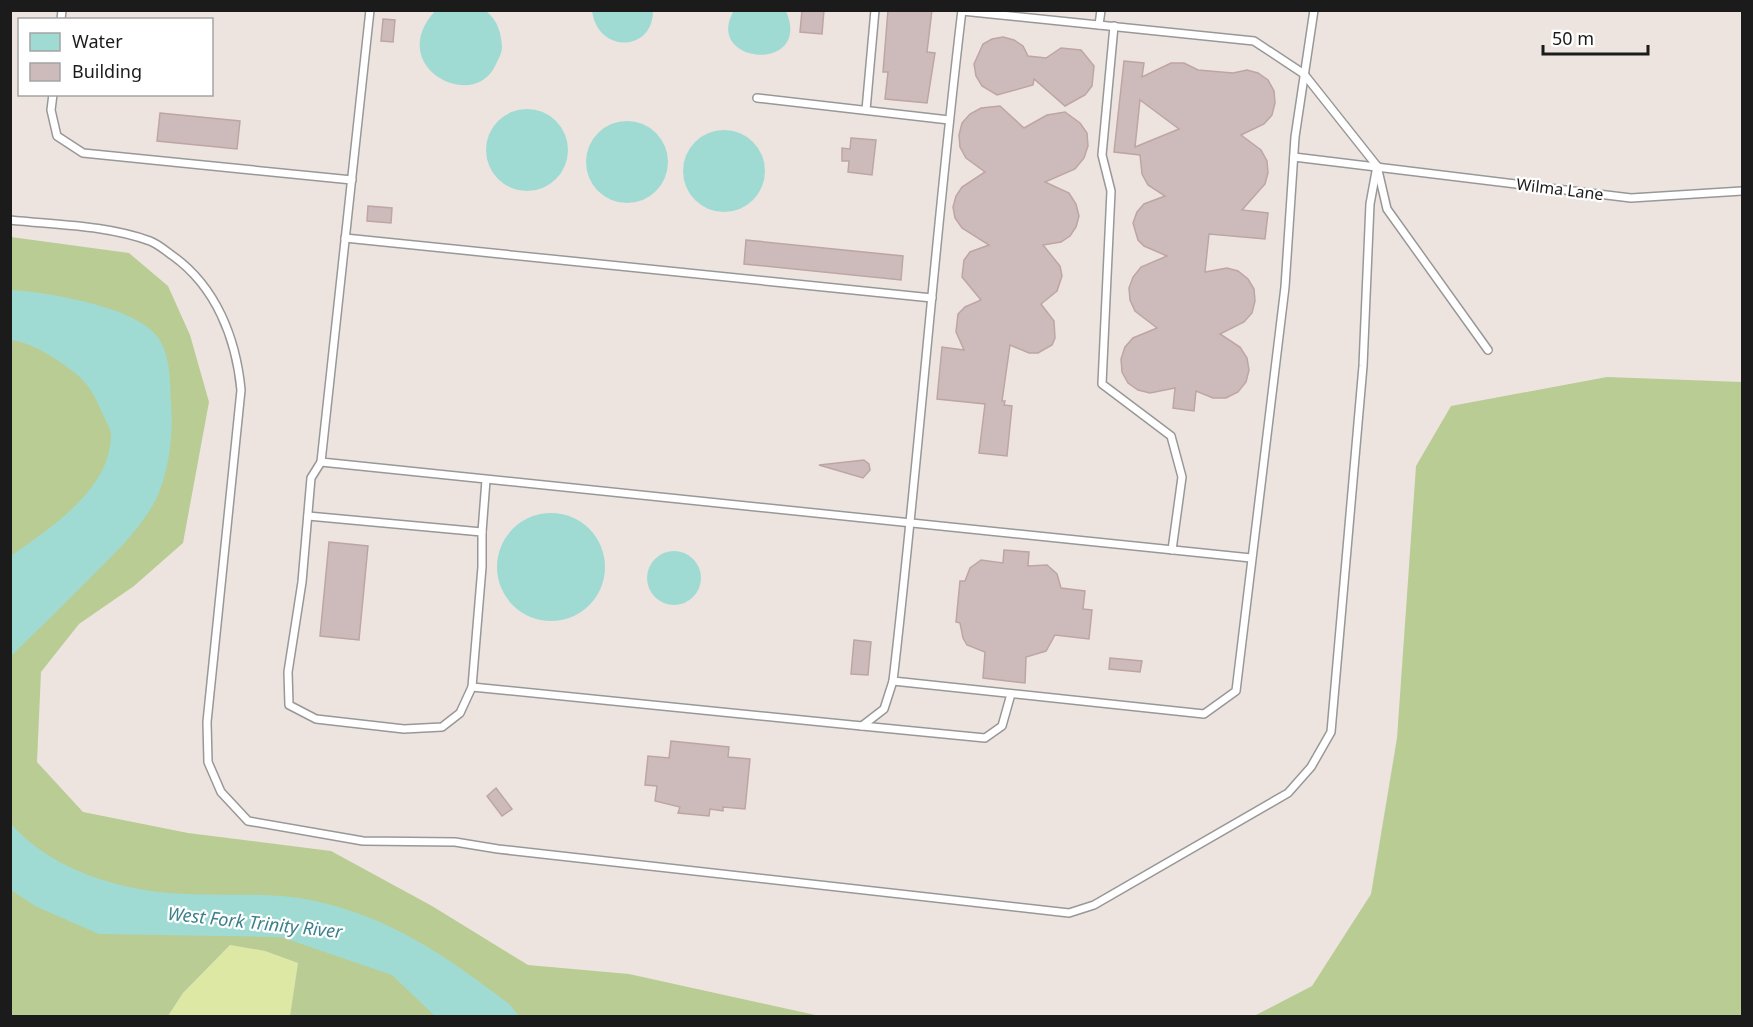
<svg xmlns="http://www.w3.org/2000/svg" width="1753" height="1027" font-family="'Noto Sans',sans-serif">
	<rect width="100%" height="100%" fill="#ede4e0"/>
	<polygon fill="#dee8a5" points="230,945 265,951 298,963 290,1016 168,1016 183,993"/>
	<g fill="#b9cc94">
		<polygon points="11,237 129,253 168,286 190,335 209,402 183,543 134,586 79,624 41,672 37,762 83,812 188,833 331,851 432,906 528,965 629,974 820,1016 290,1016 298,963 265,951 230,945 183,993 168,1016 11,1016"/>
		<polygon points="1607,377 1742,382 1742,1016 1254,1016 1312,986 1371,894 1397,738 1416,466 1451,406"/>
	</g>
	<g fill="#a0dbd3">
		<path d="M 734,10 L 786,11 C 813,74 702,65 734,10 Z"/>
		<path d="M 435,11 L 486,11 C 498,21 501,32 502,47 C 502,53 499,58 496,64 C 475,114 384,67 435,11 Z"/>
		<path d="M 592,11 L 653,11 C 653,52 598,54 592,11 Z"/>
		<circle cx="527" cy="150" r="41"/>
		<circle cx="627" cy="162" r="41"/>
		<circle cx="724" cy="171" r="41"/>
		<path d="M 11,290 C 46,292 140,307 159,339 C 171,358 170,383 171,405 C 174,434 168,478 154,503 C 138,532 112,556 89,579 C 63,605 37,631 11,656 L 11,556 C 50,528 110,490 111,436 C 111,429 106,421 103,415 C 96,398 90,385 75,373 C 57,359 34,343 11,340 Z"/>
		<circle cx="551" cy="567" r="54"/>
		<circle cx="674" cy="578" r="27"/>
		<path d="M 10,823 C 53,872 124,892 187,894 C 229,896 268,892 310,900 C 389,916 446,956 509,1004 L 519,1016 L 435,1016 L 392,975 L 281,937 L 99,934 L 37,907 L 11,890 Z"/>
	</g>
	<g fill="#ccbbba" stroke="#bea5a3" stroke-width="1.5" fill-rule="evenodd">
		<polygon points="802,10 824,10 822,34 800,32"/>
		<polygon points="888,10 932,10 927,52 935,53 927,103 885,99 888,72 883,72"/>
		<polygon points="383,19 395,20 393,42 381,41"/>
		<polygon points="1003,37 1014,40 1023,46 1028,56 1046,58 1061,48 1081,50 1094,66 1092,86 1085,95 1065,106 1034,79 1033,85 997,95 982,86 976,76 974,64 983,44 992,39"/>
		<path d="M 1124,61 L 1144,63 L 1142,77 L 1171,63 L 1184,63 L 1198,70 L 1233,73 L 1247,70 L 1258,73 L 1268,80 L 1274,91 L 1275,103 L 1272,115 L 1264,124 L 1241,135 L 1261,150 L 1267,161 L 1268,173 L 1265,184 L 1242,210 L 1268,213 L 1265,239 L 1209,234 L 1205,272 L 1227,268 L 1238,271 L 1248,279 L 1254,289 L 1255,301 L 1252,313 L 1244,322 L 1220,334 L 1240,347 L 1247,358 L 1249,370 L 1246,382 L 1238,392 L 1226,398 L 1213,398 L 1196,391 L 1194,411 L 1173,408 L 1175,388 L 1150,393 L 1138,390 L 1128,383 L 1122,372 L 1121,359 L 1125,347 L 1133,338 L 1157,328 L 1135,311 L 1130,300 L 1129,288 L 1133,277 L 1141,267 L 1167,256 L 1144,246 L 1138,240 L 1133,223 L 1137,212 L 1144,204 L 1165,196 L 1148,185 L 1142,174 L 1140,155 L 1114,152 ZM 1140,100 L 1179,129 L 1135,147 Z"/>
		<polygon points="1000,106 1024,128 1047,115 1065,112 1080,123 1087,133 1088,146 1084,158 1075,169 1045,182 1069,193 1076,204 1079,216 1076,227 1070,236 1061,242 1043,245 1060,266 1062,276 1057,291 1041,304 1054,321 1055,338 1052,345 1038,353 1029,353 1010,345 1002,401 1005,401 1004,405 1012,406 1007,456 979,453 985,404 937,399 942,347 964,350 956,332 958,314 965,307 981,300 962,277 964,260 970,252 989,245 962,228 955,218 953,207 956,196 962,187 985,172 966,158 960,147 959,135 962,123 970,114 981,108"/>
		<polygon points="160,113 240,121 237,149 157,141"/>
		<polygon points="851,138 876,140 872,175 848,172 849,161 842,161 842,148 850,149"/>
		<polygon points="368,206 392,208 391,223 367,221"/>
		<polygon points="746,240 903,256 901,280 744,264"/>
		<polygon points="864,460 869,464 870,470 863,478 819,465"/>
		<polygon points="329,542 368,546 359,640 320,636"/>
		<polygon points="1004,550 1029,552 1028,566 1047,565 1057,574 1061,588 1085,591 1083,609 1092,610 1089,639 1055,635 1046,651 1026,657 1025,683 983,678 985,652 967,645 963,638 960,623 956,622 960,581 965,581 970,568 981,560 1003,563"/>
		<polygon points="854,640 871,642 868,675 851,674"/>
		<polygon points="1110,658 1142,661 1140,672 1109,669"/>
		<polygon points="671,741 729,747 728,757 750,759 745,809 723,807 723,811 710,809 709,816 678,813 680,807 655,801 657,786 645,785 648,756 669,758"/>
		<polygon points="496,788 512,809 502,816 487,796"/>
	</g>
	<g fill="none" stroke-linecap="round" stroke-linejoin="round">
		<defs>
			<g id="lane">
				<polyline points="370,10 321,462 1251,558"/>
				<path d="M 962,10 C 935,234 919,458 893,681 L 1204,714 L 1236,691 L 1285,287 L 1295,137 L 1314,10"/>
				<polyline points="962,11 1254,41 1304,74 1377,166 1387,209 1488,350"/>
				<polyline points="61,20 62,10"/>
				<polyline points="1099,25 1101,10"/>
				<polyline points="1114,26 1102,155 1111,191 1102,384 1171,436 1182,477 1172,550"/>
				<polyline points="53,94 51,110 57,136 83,153 352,180"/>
				<polyline points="757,98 949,120"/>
				<polyline points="866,110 875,10"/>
				<polyline points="1294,157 1631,198 1742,191"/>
				<path d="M 10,220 C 57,225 106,225 150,241 C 158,244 166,251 173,256 C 216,287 236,338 241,390 L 207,722 L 208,762 L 221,792 L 248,821 L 363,841 L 455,842 L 498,849 L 1069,913 L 1094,905 L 1288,793 L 1311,767 L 1331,732 L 1363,366 L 1370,204 L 1377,166"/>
				<polyline points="345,238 932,298"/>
				<polyline points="321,462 311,478 302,582 288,672 289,705 316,719 404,729 442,727 460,713 472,687 862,726 884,709 893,681"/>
				<polyline points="308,516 482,532 482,567 472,687"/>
				<polyline points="482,532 486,480"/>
				<polyline points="862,726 985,738 1002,726 1011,694"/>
			</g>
		</defs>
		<use href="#lane" stroke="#989898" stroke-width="10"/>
		<polyline stroke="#fa648b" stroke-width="2" stroke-dasharray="3 3" stroke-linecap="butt" points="1742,221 1742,222"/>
		<use href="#lane" stroke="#fff" stroke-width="7"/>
	</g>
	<g text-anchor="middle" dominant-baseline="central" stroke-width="4.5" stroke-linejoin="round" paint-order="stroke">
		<g font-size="16" fill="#1b1b1b" stroke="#fff">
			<text transform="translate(1560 189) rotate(7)">Wilma Lane</text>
		</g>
		<g font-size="18" font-style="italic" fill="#3d808b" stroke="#fff">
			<text transform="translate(255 922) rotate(6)">West Fork Trinity River</text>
		</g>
	</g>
	<rect width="1753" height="1027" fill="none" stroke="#1b1b1b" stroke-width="24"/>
	<rect x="18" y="18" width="195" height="78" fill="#ffffff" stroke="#a4a4a4" stroke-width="1.5"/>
	<rect x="30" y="33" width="30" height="18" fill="#a0dbd3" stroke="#a4a4a4" stroke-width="1.5"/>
	<text x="72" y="48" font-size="18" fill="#1b1b1b">Water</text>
	<rect x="30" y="63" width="30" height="18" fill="#ccbbba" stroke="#a4a4a4" stroke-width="1.5"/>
	<text x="72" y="78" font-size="18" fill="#1b1b1b">Building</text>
	<path d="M1543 45v9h105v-9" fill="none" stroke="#1b1b1b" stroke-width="3"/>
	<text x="1552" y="45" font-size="18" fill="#1b1b1b" stroke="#ffffff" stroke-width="4.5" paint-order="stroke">50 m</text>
</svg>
